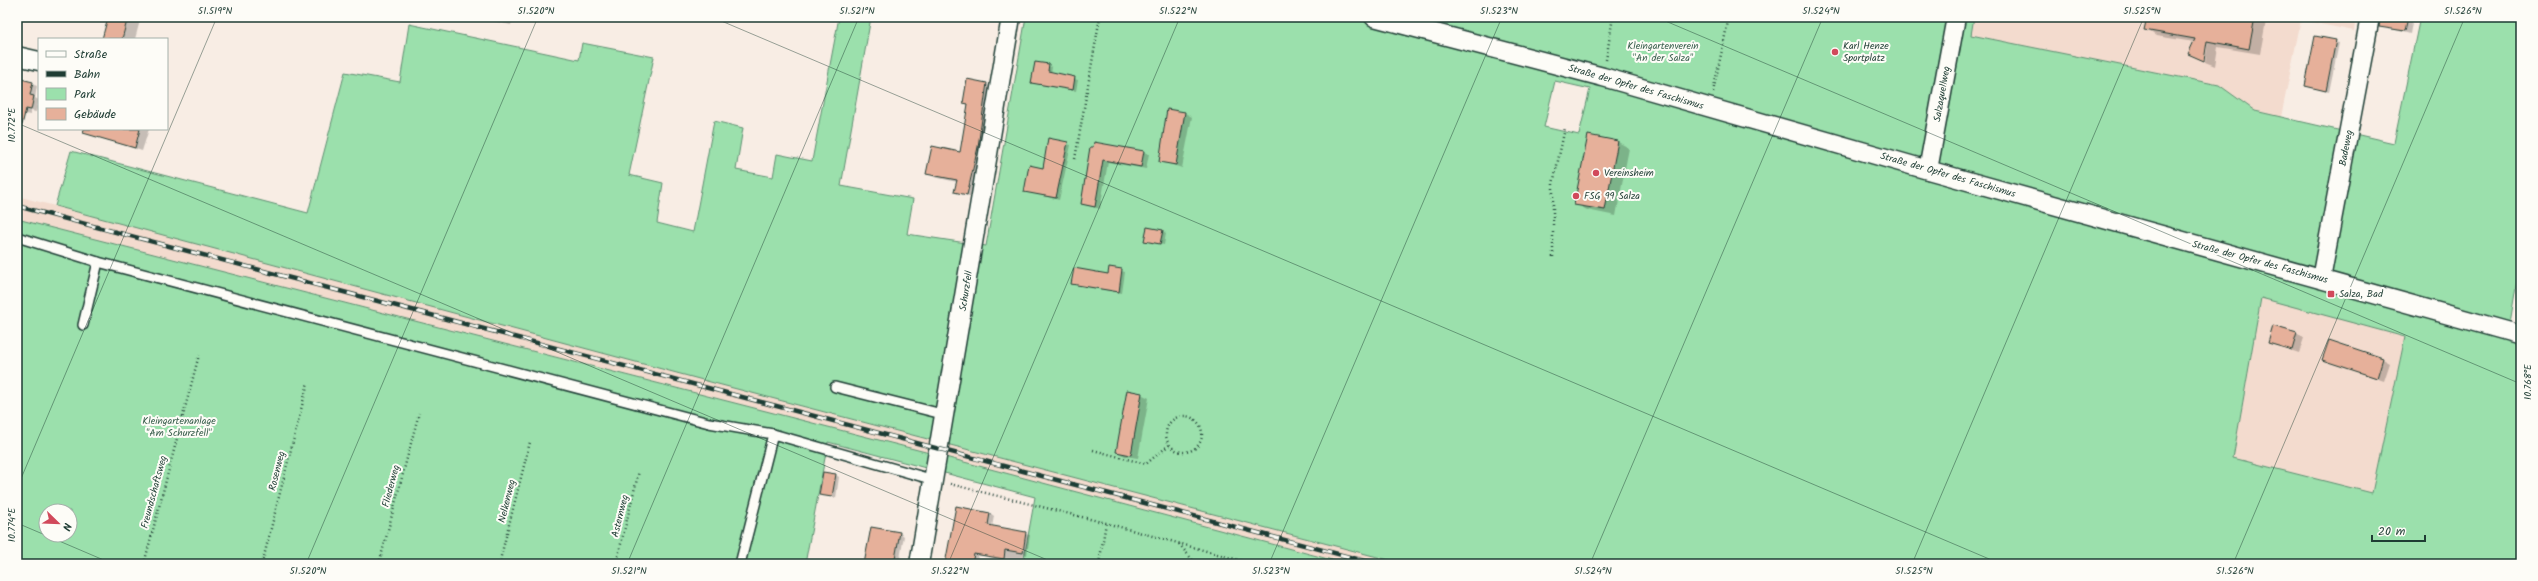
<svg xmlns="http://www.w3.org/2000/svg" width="2538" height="581" font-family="Kalam,sans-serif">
	<rect width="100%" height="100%" fill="#f8ede4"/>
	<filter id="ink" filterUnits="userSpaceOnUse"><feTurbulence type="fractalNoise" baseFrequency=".025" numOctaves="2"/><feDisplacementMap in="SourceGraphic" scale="8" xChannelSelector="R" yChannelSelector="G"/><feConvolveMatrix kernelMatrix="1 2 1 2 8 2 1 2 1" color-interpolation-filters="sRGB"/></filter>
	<g filter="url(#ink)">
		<g fill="#f3dbce">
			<polygon points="1974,17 2356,17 2354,31 2301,20 2281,117 2255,111 2219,85 1971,35"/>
			<polygon points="17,196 464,314 714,383 1404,564 1347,564 949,458 17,219"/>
			<polygon points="2261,297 2405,337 2372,493 2233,458"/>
		</g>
		<g fill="#9be0ac" stroke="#5d8e70" fill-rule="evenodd">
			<path d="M 839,17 L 871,17 L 841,186 L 913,199 L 907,234 L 986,246 L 1026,17 L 1974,17 L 1971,35 L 2219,85 L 2255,111 L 2394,143 L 2420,17 L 2521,17 L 2521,256 L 2510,323 L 2521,326 L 2521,564 L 1404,564 L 714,383 L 55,206 L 71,151 L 308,213 L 345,72 L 400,82 L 409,24 L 579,60 L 582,43 L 654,57 L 629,175 L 663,183 L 657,223 L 693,232 L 714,121 L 743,128 L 736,170 L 773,177 L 777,154 L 812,161 ZM 1555,81 L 1590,89 L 1579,135 L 1544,127 ZM 2261,298 L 2405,337 L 2372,493 L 2233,458 Z"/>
			<path d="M 17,219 L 949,458 L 1347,564 L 1023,564 L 1035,497 L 828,442 L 805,564 L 17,564 ZM 46,511 L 70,511 L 70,535 L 46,535 Z"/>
		</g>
		<g fill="#0003">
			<polygon points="47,17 59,17 58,20"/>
			<polygon points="109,17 141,17 135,39 103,39"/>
			<polygon points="485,17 513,17 511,25 493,21"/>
			<polygon points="2148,17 2258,17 2266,21 2260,54 2218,47 2215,66 2205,62 2208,41 2203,61 2190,54 2194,42 2156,36 2146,29"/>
			<polygon points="2388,17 2413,17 2410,34 2386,27"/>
			<polygon points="2315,38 2339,43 2329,92 2306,86"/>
			<polygon points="1036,63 1052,67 1051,73 1078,80 1076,91 1032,83"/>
			<polygon points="17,79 37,86 35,98 39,100 36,112 31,111 30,115 25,114 18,139"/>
			<polygon points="986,84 993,88 974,198 955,191 957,182 934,177 928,173 961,153 969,105 964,103"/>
			<polygon points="1185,113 1192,117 1182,168 1160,161"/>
			<polygon points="104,129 149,129 142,151 102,138"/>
			<polygon points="1588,136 1618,142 1629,148 1616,216 1587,210 1576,204"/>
			<polygon points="1049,139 1071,145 1059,200 1025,191 1044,170"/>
			<polygon points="1090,148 1144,152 1149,154 1146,169 1108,162 1100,209 1082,204"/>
			<polygon points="1163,231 1166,233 1164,245 1145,241"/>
			<polygon points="1110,268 1125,272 1122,293 1073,284 1109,275"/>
			<polygon points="2296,334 2304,338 2299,353 2269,343"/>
			<polygon points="2383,359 2390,363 2384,381 2324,360"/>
			<polygon points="1141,394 1149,398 1138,458 1125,456 1117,452"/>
			<polygon points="836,475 839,477 836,498 820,494"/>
			<polygon points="957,507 990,513 994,516 992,527 1030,535 1027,555 1024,554 1023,562 978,555 977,564 945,564"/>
			<polygon points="900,533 904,536 899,564 865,564"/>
		</g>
		<g fill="#e6b09a" stroke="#1f3d34">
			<polygon points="108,17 128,17 122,39 102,39"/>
			<polygon points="2147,17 2255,17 2249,49 2207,41 2204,61 2188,54 2195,39 2144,30"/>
			<polygon points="2380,17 2408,17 2405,31 2379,27"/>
			<polygon points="2315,36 2336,40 2326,91 2305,86"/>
			<polygon points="1035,62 1049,64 1048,71 1075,77 1073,90 1031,83"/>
			<polygon points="17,78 33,82 30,95 34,96 31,110 26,109 22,125 17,125"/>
			<polygon points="967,79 987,83 978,147 967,195 954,192 957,180 926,174 932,146 960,152 968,104 963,103"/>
			<polygon points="1167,109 1185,112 1176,165 1159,162"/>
			<polygon points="84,129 140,129 135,148 83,133"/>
			<polygon points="1588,135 1618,141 1605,210 1574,205"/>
			<polygon points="1048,138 1068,142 1056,198 1024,192 1029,165 1043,168"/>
			<polygon points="1094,142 1144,151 1141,167 1103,160 1095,207 1081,204 1090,147 1093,147"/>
			<polygon points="1147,227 1163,230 1160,244 1144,241"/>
			<polygon points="1109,267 1122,269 1119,292 1071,284 1074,268 1108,274"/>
			<polygon points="2273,326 2297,333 2292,350 2268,343"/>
			<polygon points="2329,340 2383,358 2377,378 2322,360"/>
			<polygon points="1127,390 1142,393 1131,455 1116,452"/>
			<polygon points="823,472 836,474 832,497 819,495"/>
			<polygon points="956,506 990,513 988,525 1026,532 1023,553 1005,550 1004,559 974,554 972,564 945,564"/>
			<polygon points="871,527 900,532 894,564 864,564"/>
		</g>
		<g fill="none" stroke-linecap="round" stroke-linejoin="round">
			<defs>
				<g id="service">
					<polyline points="17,237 98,262 709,423 773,434"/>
					<polyline points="83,325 98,262"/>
					<polyline points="835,387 946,415"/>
					<polyline points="740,564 773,434 934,480"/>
				</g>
				<g id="minor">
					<polyline points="1374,17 1603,77 1928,170 2521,335"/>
					<polyline points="17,56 39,61"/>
					<polyline points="1928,170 1956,17"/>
					<polyline points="2321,279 2370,17"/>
					<polyline points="919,564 1011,17"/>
				</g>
			</defs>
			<use href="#service" stroke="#1f3d34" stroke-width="12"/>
			<use href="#minor" stroke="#1f3d34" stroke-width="21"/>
			<g stroke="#1f3d34" stroke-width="2.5" stroke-dasharray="1 3" stroke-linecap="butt">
				<polyline points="1606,60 1613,17"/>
				<polyline points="1713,92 1729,17"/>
				<polyline points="1075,159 1100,17"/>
				<polyline points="1553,257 1553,184 1565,128"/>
				<circle cx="1184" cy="434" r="18"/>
				<polyline points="1093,450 1146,464 1169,445"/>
				<polyline points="950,484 1106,523 1253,564"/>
				<polyline points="1179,544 1196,564"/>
				<polyline points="144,564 199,355"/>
				<polyline points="262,564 308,382"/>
				<polyline points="379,564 419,413"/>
				<polyline points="499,564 530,442"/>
				<polyline points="616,564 639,471"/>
				<polyline points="1099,564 1106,523"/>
			</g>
			<use href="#service" stroke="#fdfcf7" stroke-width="9"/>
			<use href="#minor" stroke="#fdfcf7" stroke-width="18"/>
			<defs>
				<polyline id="rail" points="17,206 1376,564"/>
			</defs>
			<use href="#rail" stroke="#1f3d34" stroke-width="4.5"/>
			<use href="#rail" stroke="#fdfcf7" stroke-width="3" stroke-dasharray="9" stroke-linecap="butt"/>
		</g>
	</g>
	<path fill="none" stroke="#1f3d34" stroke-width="1" stroke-opacity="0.45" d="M 712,17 L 2001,564M 1656,17 L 2521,384M 17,123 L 1057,564M 17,488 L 217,17M 17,523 L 113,564M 306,564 L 538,17M 627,564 L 859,17M 948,564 L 1180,17M 1269,564 L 1502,17M 1590,564 L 1823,17M 1912,564 L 2144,17M 2233,564 L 2465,17"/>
	<g fill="#d1495b" stroke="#fdfcf7" stroke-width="1.5">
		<circle cx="1835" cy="52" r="4"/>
		<circle cx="1596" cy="173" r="4"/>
		<circle cx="1576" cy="196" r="4"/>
		<rect x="2327" y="290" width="8" height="8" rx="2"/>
	</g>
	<g text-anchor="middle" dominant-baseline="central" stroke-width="4" stroke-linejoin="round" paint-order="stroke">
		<g font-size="10" fill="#385e4c" stroke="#fdfcf7">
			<text x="1663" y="46">Kleingartenverein<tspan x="1663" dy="12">"An der Salza"</tspan></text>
			<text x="179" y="421">Kleingartenanlage<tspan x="179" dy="12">"Am Schurzfell"</tspan></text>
		</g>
		<g font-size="10" fill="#1f3d34" stroke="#fdfcf7" text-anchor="start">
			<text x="1843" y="46">Karl Henze<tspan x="1843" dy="12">Sportplatz</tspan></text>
			<text x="1604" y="173">Vereinsheim</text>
			<text x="1584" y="196">FSG 99 Salza</text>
			<text x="2339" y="294">Salza, Bad</text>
		</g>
		<g font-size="10" fill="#1f3d34" stroke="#fdfcf7">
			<text transform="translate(1636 87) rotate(16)">Straße der Opfer des Faschismus</text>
			<text transform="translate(1942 94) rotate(-80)">Salzaquellweg</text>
			<text transform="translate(2346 148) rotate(-79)">Badeweg</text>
			<text transform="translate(1948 175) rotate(16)">Straße der Opfer des Faschismus</text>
			<text transform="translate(2260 262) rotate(15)">Straße der Opfer des Faschismus</text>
			<text transform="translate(966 291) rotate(-81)">Schurzfell</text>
			<text transform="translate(277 471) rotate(-76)">Rosenweg</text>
			<text transform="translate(391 486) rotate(-75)">Fliederweg</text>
			<text transform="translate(154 492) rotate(-75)">Freundschaftsweg</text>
			<text transform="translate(507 501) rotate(-76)">Nelkenweg</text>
			<text transform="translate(620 516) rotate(-76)">Asternweg</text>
		</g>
	</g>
	<rect width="2538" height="581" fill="none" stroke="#fdfcf7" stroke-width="44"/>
	<rect x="38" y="38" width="130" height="92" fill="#fdfcf7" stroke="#a4b0a9"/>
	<rect x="46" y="51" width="20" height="6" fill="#fdfcf7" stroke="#a4b0a9"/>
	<text x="74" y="58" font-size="12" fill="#1f3d34">Straße</text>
	<rect x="46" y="71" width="20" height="6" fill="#1f3d34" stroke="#a4b0a9"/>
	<text x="74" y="78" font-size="12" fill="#1f3d34">Bahn</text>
	<rect x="46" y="88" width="20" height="12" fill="#9be0ac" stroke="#a4b0a9"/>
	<text x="74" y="98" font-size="12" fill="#1f3d34">Park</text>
	<rect x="46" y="108" width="20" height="12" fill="#e6b09a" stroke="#a4b0a9"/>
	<text x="74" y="118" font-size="12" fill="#1f3d34">Gebäude</text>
	<g transform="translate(58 523) rotate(113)"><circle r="19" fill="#fdfcf7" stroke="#a4b0a9"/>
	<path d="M0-3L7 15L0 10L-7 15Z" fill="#d1495b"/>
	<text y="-6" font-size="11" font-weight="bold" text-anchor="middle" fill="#1f3d34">N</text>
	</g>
	<path d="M2372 535v6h53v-6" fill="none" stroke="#1f3d34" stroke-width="2"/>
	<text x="2378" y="535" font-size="12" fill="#1f3d34" stroke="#fdfcf7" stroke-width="3" paint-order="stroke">20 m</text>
	<rect x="22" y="22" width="2494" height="537" fill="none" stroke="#1f3d34" stroke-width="1.5"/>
	<g font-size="10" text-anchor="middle" fill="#1f3d34">
		<text x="215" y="14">51.519°N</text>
		<text x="536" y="14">51.520°N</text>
		<text x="857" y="14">51.521°N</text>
		<text x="1178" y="14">51.522°N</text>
		<text x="1499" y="14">51.523°N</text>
		<text x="1821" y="14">51.524°N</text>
		<text x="2142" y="14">51.525°N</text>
		<text x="2463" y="14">51.526°N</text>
		<text transform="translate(11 125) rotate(-90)" y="4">10.772°E</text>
		<text transform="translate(2527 382) rotate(-90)" y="4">10.768°E</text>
		<text transform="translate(11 525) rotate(-90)" y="4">10.774°E</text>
		<text x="308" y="574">51.520°N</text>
		<text x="629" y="574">51.521°N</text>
		<text x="950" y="574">51.522°N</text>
		<text x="1271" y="574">51.523°N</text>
		<text x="1593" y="574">51.524°N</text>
		<text x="1914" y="574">51.525°N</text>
		<text x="2235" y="574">51.526°N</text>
	</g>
</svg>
